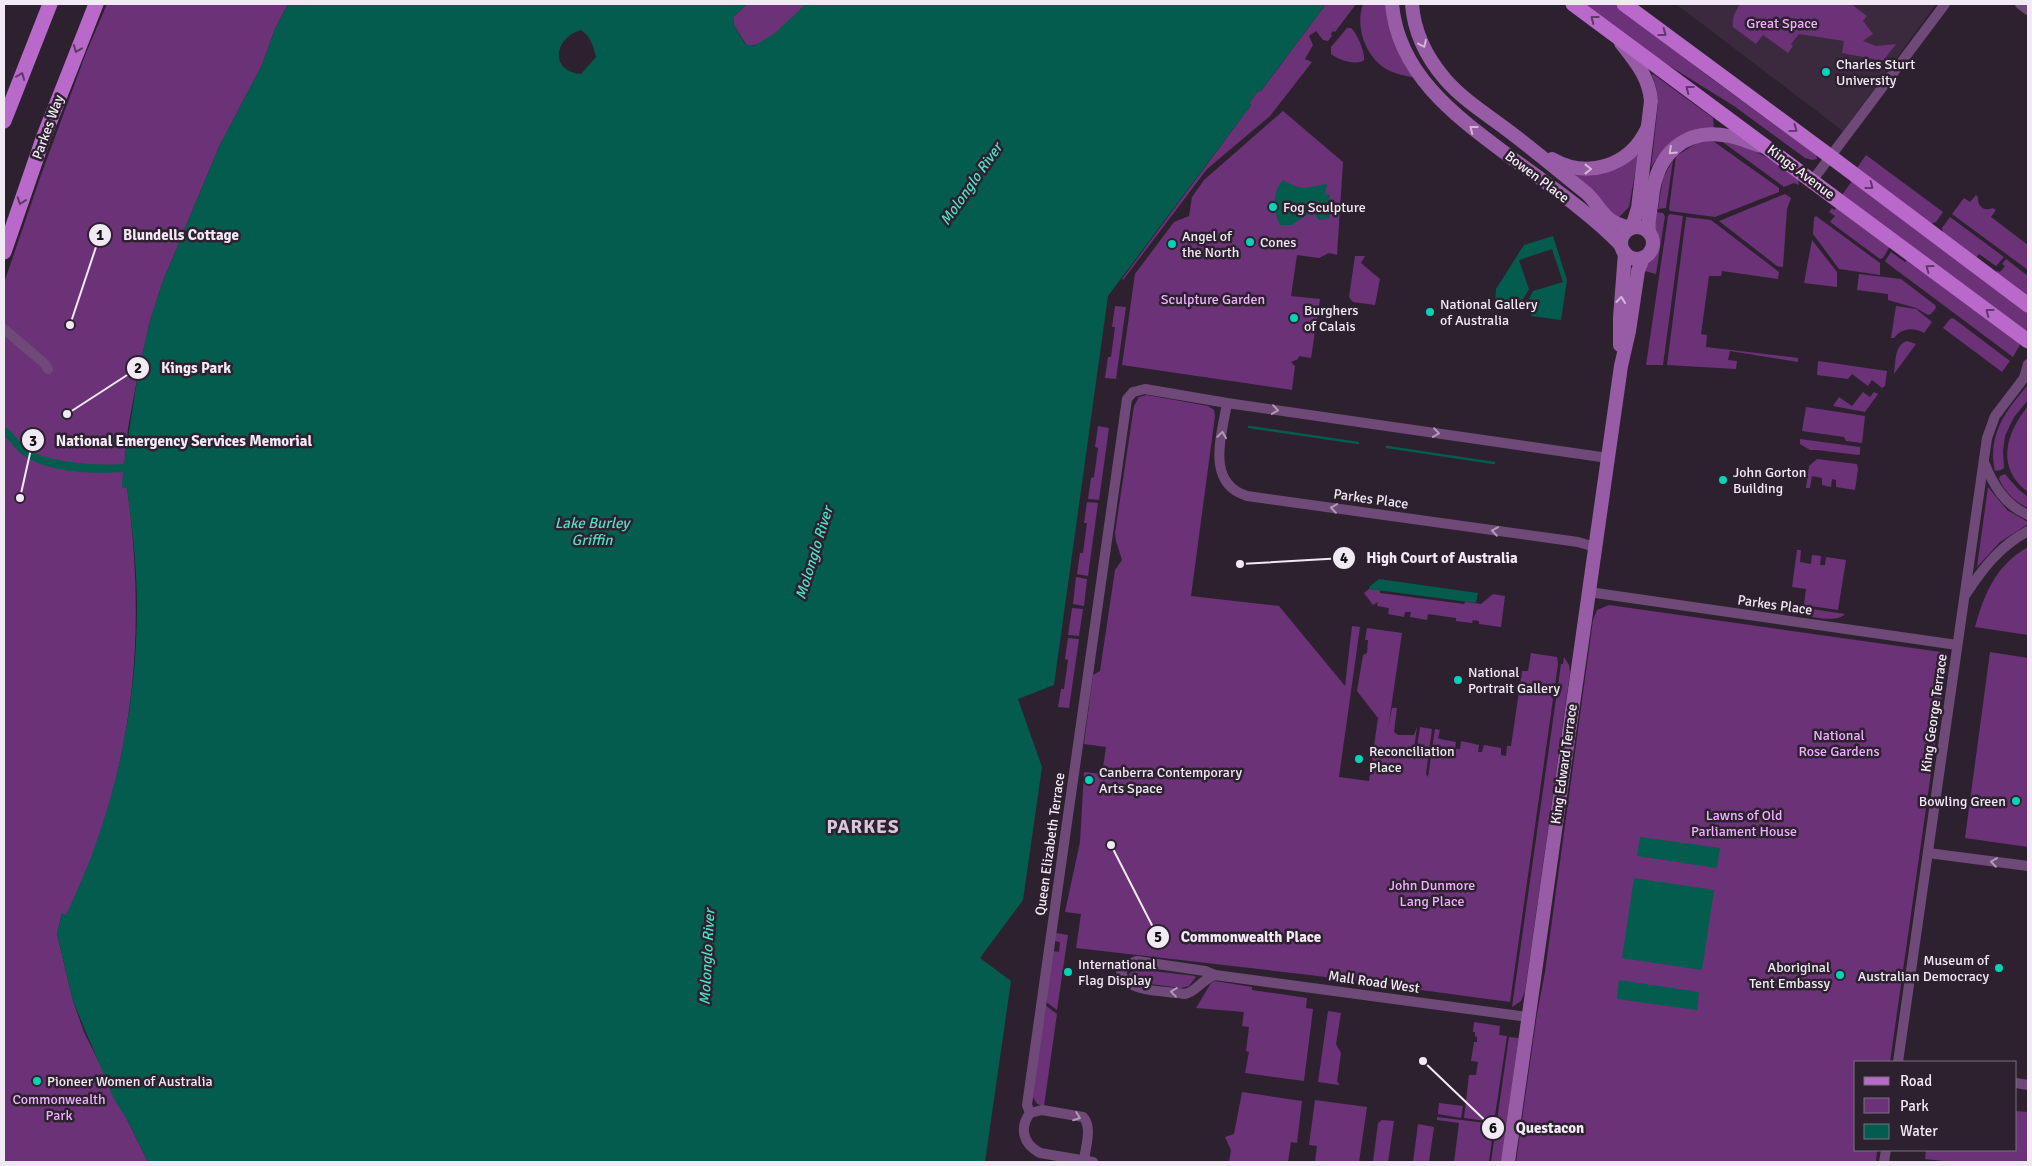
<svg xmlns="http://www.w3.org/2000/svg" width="2032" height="1166" font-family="Signika,sans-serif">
	<rect width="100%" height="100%" fill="#2d2130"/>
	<polygon fill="#3b2a3e" points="1676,4 1936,4 1843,131"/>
	<g fill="#6b3278">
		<path d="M 107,4 L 288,4 L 275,29 L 262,65 L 219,147 L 163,281 L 150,321 L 138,374 L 128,428 L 122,488 L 127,487 C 148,639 133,778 66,916 L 62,913 L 57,934 L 73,1001 L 84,1032 L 148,1162 L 4,1162 L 4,283 L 41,175 L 86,53 Z"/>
		<path d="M 758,4 L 806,4 C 793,17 767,47 747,46 L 734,25 L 733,17 L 746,5 Z"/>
		<polygon points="1326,4 1356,4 1335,32 1333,31 1331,34 1332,36 1328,41 1323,40 1316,31 1309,36 1313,45 1305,59 1312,62 1270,116 1207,169 1123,280 1122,279 1251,105 1249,103 1259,90 1261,91"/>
		<path d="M 1363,4 L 1390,4 L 1416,78 C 1406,76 1395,74 1386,69 C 1365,56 1355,26 1363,4 Z"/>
		<polygon points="1581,4 1615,4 1712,79 1816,155 1817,159 1812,160 1805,158 1734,106 1652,55"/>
		<path d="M 1740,4 L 1851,4 L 1867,16 L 1863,21 L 1873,34 L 1863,41 L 1876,46 L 1896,44 L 1883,61 L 1842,53 L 1844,41 L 1799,34 L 1791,44 L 1793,46 L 1788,53 L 1763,35 L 1756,44 L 1733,27 C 1732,17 1735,12 1740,4 Z"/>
		<path d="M 1347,28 L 1351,28 C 1357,33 1365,52 1364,60 C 1357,66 1338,60 1331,54 L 1331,47 Z"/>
		<path d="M 1653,74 L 1713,118 L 1714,128 C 1686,138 1665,140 1651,168 L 1658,104 L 1656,87 L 1652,75 Z"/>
		<polygon points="1283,111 1343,162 1337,255 1329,253 1319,258 1297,255 1291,296 1320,299 1311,358 1299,356 1298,359 1291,362 1295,366 1292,390 1122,365 1135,274 1174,222 1189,216 1192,197 1204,180"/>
		<polygon points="1720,140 1740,143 1784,167 1798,180 1799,185 1794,183 1784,187"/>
		<polygon points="1713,141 1779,188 1779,192 1715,217 1670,211 1669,209 1676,156 1697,143"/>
		<path d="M 1636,155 L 1638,156 L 1629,207 L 1617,219 L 1612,216 L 1594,190 L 1574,175 C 1578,174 1584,176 1589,175 C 1607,175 1624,168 1636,155 Z"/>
		<polygon points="1866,155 1943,212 1936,222 1930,224 1857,168"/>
		<polygon points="1673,160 1666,208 1658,209 1663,178"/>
		<polygon points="1852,181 2028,312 2028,332 1842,195"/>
		<polygon points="1785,194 1791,198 1787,209 1783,267 1777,266 1719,221"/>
		<path d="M 1976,195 L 1978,197 C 1977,206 1984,212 1993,208 L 1996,210 L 1991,217 L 2028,245 L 2028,270 L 1952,214 L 1964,198 L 1970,202 Z"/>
		<polygon points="1837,207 1890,246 1883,258 1880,259 1830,222 1835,216 1829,212 1832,208 1834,210"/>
		<path d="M 1656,212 L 1663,213 L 1665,216 L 1656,274 L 1645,271 C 1648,261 1656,256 1658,247 C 1659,240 1654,234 1654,228 C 1654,223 1655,217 1656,212 Z"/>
		<polygon points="1670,214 1683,216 1663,365 1646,365 1668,216"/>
		<polygon points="1816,216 1880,263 1880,275 1839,269 1813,234 1814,218"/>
		<polygon points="1686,217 1711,220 1779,272 1778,279 1722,271 1721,276 1709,276 1701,334 1707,335 1706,347 1798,358 1798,362 1730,351 1728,360 1737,361 1736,369 1667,365"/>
		<polygon points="1950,217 2004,257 1996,266 1979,254 1976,258 1943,233 1942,228"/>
		<polygon points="1812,240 1837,272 1837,287 1804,283"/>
		<polygon points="1891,252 1905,262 1907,260 1911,264 1913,262 2021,343 2013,357 1887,263 1885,261"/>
		<polygon points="1355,256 1365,256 1361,263 1380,279 1375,305 1353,302 1349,297"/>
		<polygon points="2006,259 2028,276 2028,296 1996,272 1997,271 2000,272 2005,266 2002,264"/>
		<polygon points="1859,274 1901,279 1935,305 1936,308 1931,314 1928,315 1916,308 1888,300 1888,294 1857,290"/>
		<polygon points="1115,306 1126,307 1116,379 1105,378 1108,357 1111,357 1115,327 1112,327"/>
		<path d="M 1896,306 L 1916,309 L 1932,322 L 1924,333 C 1913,327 1902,328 1894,338 L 1891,338 Z"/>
		<polygon points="1953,318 2010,361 2002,372 1943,328 1950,319"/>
		<path d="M 1907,341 L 1916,344 L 1894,374 C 1896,362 1894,345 1907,341 Z"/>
		<polygon points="1818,361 1887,371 1885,386 1882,388 1872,380 1868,386 1852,374 1848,379 1817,375"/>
		<path d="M 2028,385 L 2028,400 L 2014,417 L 2005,436 L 2003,451 L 2004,468 L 2001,470 L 1995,471 C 1987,435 2006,410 2028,385 Z"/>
		<polygon points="1863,392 1870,397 1874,392 1878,394 1865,412 1833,406 1839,397 1852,406"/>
		<polygon points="1147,395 1208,406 1214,410 1215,416 1191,596 1279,606 1345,686 1352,626 1360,627 1339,777 1369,781 1378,718 1357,691 1363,655 1367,653 1368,640 1365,640 1367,628 1402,633 1388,729 1392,708 1397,708 1394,732 1398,735 1414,735 1417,727 1413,757 1415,760 1420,727 1432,729 1426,774 1428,777 1435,729 1440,730 1438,738 1440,739 1456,742 1455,749 1460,749 1461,741 1479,745 1478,752 1482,752 1484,745 1501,748 1501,755 1506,756 1507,746 1511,746 1522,671 1528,671 1531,653 1557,657 1558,664 1510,1002 1310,975 1076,948 1081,914 1065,912 1080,842 1084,772 1102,774 1106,747 1084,744 1093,675 1100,671 1115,570 1122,560 1116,541 1115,533 1134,406 1139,397"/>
		<path d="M 2028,406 L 2028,492 C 1995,468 2006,433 2028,406 Z"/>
		<polygon points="1806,407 1865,416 1862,443 1846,441 1844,437 1802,431"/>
		<polygon points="1098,426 1109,428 1099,500 1088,499 1091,478 1094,477 1098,448 1095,447"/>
		<polygon points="1800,439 1860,447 1860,454 1858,455 1817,450 1810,450 1800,444"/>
		<polygon points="1817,459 1857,464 1858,469 1855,490 1836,487 1836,480 1832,479 1831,487 1822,485 1822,478 1812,476 1810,488 1806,488 1809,466"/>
		<path d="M 2005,474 L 2018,489 L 2028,497 L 2028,508 C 2015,502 2005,492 1999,479 L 2000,476 Z"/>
		<polygon points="1988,487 2007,510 2028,522 2028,524 2000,542 1977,567"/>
		<polygon points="1087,502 1098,503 1088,576 1077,574 1080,553 1083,553 1087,523 1084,523"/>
		<path d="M 2028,547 L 2028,635 L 1975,627 C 1984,594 1996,565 2028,547 Z"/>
		<polygon points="1797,550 1801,550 1800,562 1811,564 1812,555 1821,556 1820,565 1825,565 1826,557 1846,560 1838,610 1804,605 1806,589 1792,587"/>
		<polygon points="1076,577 1087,579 1084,606 1073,604"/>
		<polygon points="1369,589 1380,590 1380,593 1464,604 1465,602 1481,604 1493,594 1505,596 1501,627 1479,624 1479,621 1473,620 1472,623 1456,621 1456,618 1428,614 1427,620 1410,617 1411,612 1405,612 1404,617 1388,614 1389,608 1377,606 1378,602 1373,605 1364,593"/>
		<polygon points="1609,605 1948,653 1890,1062 1856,1062 1856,1150 1877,1150 1876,1162 1516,1162 1537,1014 1545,972 1593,620 1597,610"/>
		<path d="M 1792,606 L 1845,614 C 1837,624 1798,617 1792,606 Z"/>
		<polygon points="1072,608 1083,609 1079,636 1068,635"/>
		<polygon points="1068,638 1079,639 1069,708 1058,707 1061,689 1064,689 1068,660 1065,659"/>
		<polygon points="1990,652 2028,658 2028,847 1965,838"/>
		<polygon points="1564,657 1569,665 1570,673 1525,991 1521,1001 1512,1007 1561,664 1563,664"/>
		<polygon points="1056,933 1068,935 1057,1010 1046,1002 1053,951 1059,952 1060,942 1055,941"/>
		<polygon points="1136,969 1195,976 1196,977 1189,986 1181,988 1135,982 1129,976 1129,974"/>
		<polygon points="1215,981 1252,987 1252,990 1307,998 1306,1008 1313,1009 1304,1081 1245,1073 1249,1052 1246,1051 1249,1027 1242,1026 1244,1012 1196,1008 1211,983"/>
		<polygon points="1045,1005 1057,1014 1044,1106 1037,1104 1033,1097"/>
		<polygon points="1328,1011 1341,1013 1336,1044 1341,1053 1337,1082 1339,1083 1339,1085 1318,1082"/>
		<polygon points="1474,1022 1500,1026 1499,1035 1507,1036 1494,1122 1464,1118 1469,1075 1476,1075 1478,1062 1471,1061 1474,1042 1477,1042 1477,1037 1475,1036 1475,1032 1473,1032"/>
		<polygon points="1509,1037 1518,1038 1518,1041 1502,1162 1491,1162"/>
		<polygon points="1242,1092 1302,1101 1297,1143 1291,1142 1288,1162 1229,1162 1231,1150 1225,1137 1234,1134"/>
		<polygon points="1315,1100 1367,1107 1359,1162 1315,1162 1317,1146 1309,1145"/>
		<polygon points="1439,1103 1463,1106 1461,1118 1438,1114"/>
		<polygon points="2016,1111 2028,1112 2028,1162 1952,1162 1925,1159 1926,1150 2016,1150"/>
		<polygon points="1437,1117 1494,1124 1489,1162 1454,1162 1459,1123 1437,1120"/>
		<polygon points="1382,1120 1394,1121 1388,1162 1373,1162 1378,1123"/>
		<polygon points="1418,1124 1434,1127 1429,1162 1413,1162"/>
	</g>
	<g fill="#035c4e" fill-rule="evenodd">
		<path d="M 288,4 L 758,4 L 746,5 L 733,17 L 734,25 L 745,44 L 754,46 L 775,33 L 806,4 L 1326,4 L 1260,92 L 1258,91 L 1249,103 L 1251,105 L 1108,296 L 1054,685 L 1018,699 L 1042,767 L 1023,900 L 980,958 L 1011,981 L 985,1162 L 148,1162 L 129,1123 L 114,1099 L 73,1001 L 57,934 L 62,913 L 66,915 C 113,819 137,712 137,605 C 137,565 132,527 127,488 L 122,488 L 123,472 C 93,474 48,473 23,455 C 16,450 11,442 4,436 L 4,426 C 14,432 19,443 29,450 C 50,463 99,466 124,464 L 138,374 L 150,321 L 163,281 L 219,147 L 262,65 L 275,29 ZM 581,30 C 591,37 593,45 596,57 L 581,74 C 548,71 555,37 581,30 Z"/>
		<path d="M 1283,180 C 1303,192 1306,187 1327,184 L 1325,194 L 1330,195 L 1328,211 L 1330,218 L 1319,220 L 1312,211 L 1292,225 L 1280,225 C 1273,211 1272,192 1283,180 Z"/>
		<polygon points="1553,236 1567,280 1561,320 1531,316 1532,309 1524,309 1533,291 1563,282 1552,249 1519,260 1529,289 1519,306 1495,305 1496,289 1524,245"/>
		<polygon points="1379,579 1478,593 1476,603 1369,589 1370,586"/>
		<polygon points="1640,837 1720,848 1717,868 1637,856"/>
		<polygon points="1634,878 1714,890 1702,970 1622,958"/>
		<polygon points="1619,980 1699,992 1697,1010 1617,999"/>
	</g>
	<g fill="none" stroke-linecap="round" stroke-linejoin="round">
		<g stroke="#035c4e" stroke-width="2.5">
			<polyline points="1249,427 1358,443"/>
			<polyline points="1387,447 1494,463"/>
		</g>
		<g stroke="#6f4a78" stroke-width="10">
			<polyline points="2020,4 2028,10"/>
			<polyline points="1812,181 1945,4"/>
			<polyline points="4,329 44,363 48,369"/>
			<polyline points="2024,378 2028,364"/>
			<path d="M 1227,403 C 1222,435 1205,483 1247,496 L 1578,542 L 1595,547"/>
			<path d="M 1984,462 C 1993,485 2005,505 2028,515"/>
			<polyline points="1589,592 1957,645"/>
			<path d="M 1966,594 C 1983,568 2000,546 2028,531"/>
			<polyline points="1928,853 2028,866"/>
			<path d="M 1215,975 C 1201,980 1196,992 1185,994 C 1168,991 1125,993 1121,972 L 1126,965 L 1137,961 L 1205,971 L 1215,975 L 1528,1017"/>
			<polyline points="1898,1062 1987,438 1995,416 2024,378 2028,375"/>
			<polyline points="2016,1083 2028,1085"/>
			<polyline points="1030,1113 1027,1105 1127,399 1133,392 1145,389 1227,403 1608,458"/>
			<path d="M 1030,1113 C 1019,1128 1023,1144 1040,1153 L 1093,1162"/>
			<path d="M 1030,1113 L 1042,1110 L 1083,1117 C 1093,1127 1085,1148 1084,1161"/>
			<polyline points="1884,1162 1886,1150"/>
		</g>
		<g stroke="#985ca6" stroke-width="14">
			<path d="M 1392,4 C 1398,73 1454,115 1505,153 C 1544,182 1587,210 1621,245"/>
			<path d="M 1412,4 C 1414,32 1427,58 1445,79 C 1463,100 1488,115 1510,132 C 1535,151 1559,171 1584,191 C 1594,198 1599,211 1609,219 C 1615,224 1623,226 1630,228"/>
			<path d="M 1621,43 C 1636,62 1649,77 1651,101 L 1638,208 L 1632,227"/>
			<path d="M 1552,159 C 1587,179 1629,167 1647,129"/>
			<circle cx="1637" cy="243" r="16"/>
			<path d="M 1649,232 C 1647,220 1651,210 1652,198 C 1656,156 1683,127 1729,136 C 1740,138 1751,143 1762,146"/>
			<polyline points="1620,345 1620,318 1625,253"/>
			<polyline points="1508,1162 1621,366 1629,331 1638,271 1643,258"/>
		</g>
		<g stroke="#b869ca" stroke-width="15">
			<polyline points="1573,4 2028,341"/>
			<polyline points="1624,4 1831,157 2028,305"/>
			<polyline points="4,121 50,4"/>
			<polyline points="4,252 44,136 96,4"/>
		</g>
	</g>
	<defs><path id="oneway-chevron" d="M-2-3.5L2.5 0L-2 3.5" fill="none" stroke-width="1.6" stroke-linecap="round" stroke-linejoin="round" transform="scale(1.25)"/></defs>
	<g stroke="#5e3a66">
		<use href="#oneway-chevron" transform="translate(1594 19) rotate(-143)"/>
		<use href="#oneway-chevron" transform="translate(1663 33) rotate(37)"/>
		<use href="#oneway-chevron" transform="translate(77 49) rotate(112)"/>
		<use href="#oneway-chevron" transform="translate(21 76) rotate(-69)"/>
		<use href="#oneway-chevron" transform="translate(1689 89) rotate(-143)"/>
		<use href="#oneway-chevron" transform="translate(1794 129) rotate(36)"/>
		<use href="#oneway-chevron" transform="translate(1870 186) rotate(37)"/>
		<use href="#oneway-chevron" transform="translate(21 201) rotate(109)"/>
		<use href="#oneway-chevron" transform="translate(1929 268) rotate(-144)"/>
		<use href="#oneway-chevron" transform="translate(1989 312) rotate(-143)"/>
	</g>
	<g stroke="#d2b8d8">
		<use href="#oneway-chevron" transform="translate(1423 44) rotate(65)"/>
		<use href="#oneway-chevron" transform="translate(1473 129) rotate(-142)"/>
		<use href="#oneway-chevron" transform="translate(1672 151) rotate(137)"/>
		<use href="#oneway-chevron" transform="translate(1588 169)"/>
		<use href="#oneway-chevron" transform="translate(1621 300) rotate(-84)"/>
	</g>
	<g stroke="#b09ab6">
		<use href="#oneway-chevron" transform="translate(1275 410) rotate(8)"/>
		<use href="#oneway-chevron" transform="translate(1436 433) rotate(8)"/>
		<use href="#oneway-chevron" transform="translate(1222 435) rotate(-82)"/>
		<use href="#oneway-chevron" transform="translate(1334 508) rotate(-172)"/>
		<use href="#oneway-chevron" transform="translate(1495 531) rotate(-172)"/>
		<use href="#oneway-chevron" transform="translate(1994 862) rotate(-172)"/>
		<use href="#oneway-chevron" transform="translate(1174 992) rotate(-173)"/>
		<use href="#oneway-chevron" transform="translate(1077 1117) rotate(20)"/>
	</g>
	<g fill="#01d5b7" stroke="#2d2130" stroke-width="2">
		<circle cx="1826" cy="72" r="5"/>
		<circle cx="1273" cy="207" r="5"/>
		<circle cx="1250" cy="242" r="5"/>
		<circle cx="1172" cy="244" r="5"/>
		<circle cx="1430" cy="312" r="5"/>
		<circle cx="1294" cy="318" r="5"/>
		<circle cx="1723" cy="480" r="5"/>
		<circle cx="1458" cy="680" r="5"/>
		<circle cx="1359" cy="759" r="5"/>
		<circle cx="1089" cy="780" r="5"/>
		<circle cx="2016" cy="801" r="5"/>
		<circle cx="1999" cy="968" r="5"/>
		<circle cx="1068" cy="972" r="5"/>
		<circle cx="1840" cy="975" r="5"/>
		<circle cx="37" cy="1081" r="5"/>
	</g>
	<g text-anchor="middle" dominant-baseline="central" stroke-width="5" stroke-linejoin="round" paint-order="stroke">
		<g font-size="14" fill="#f0affe" stroke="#2d2130">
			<text x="1782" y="23">Great Space</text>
			<text x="1213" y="299">Sculpture Garden</text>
			<text x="1839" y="735">National<tspan x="1839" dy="16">Rose Gardens</tspan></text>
			<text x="1744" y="815">Lawns of Old<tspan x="1744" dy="16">Parliament House</tspan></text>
			<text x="1432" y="885">John Dunmore<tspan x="1432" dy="16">Lang Place</tspan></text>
			<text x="59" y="1099">Commonwealth<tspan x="59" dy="16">Park</tspan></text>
		</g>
		<g font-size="14" fill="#f1e9f3" stroke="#2d2130" text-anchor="start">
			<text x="1836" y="64">Charles Sturt<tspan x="1836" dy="16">University</tspan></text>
			<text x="1283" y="207">Fog Sculpture</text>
			<text x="1182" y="236">Angel of<tspan x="1182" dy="16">the North</tspan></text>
			<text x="1260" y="242">Cones</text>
			<text x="1440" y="304">National Gallery<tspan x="1440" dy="16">of Australia</tspan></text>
			<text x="1304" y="310">Burghers<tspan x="1304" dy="16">of Calais</tspan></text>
			<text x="1733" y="472">John Gorton<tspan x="1733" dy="16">Building</tspan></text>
			<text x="1468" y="672">National<tspan x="1468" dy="16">Portrait Gallery</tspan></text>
			<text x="1369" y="751">Reconciliation<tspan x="1369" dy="16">Place</tspan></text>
			<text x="1099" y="772">Canberra Contemporary<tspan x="1099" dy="16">Arts Space</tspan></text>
			<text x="2006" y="801" text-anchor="end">Bowling Green</text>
			<text x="1989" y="960" text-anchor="end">Museum of<tspan x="1989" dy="16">Australian Democracy</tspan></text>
			<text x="1078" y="964">International<tspan x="1078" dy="16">Flag Display</tspan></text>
			<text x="1830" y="967" text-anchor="end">Aboriginal<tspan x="1830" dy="16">Tent Embassy</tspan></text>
			<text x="47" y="1081">Pioneer Women of Australia</text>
		</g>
		<g font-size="14" fill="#f1e9f3" stroke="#2d2130">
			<text transform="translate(48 127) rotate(-70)">Parkes Way</text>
			<text transform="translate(1801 172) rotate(37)">Kings Avenue</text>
			<text transform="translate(1537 177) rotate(37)">Bowen Place</text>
			<text transform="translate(1371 499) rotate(8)">Parkes Place</text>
			<text transform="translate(1775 605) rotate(8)">Parkes Place</text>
			<text transform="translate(1934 713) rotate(-82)">King George Terrace</text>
			<text transform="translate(1564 764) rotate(-82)">King Edward Terrace</text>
			<text transform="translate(1050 844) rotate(-82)">Queen Elizabeth Terrace</text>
			<text transform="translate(1374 982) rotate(8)">Mall Road West</text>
		</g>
		<g font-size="15" font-style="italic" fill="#52dfc4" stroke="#2d2130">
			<text transform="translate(971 184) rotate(-55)">Molonglo River</text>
			<text x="592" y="523">Lake Burley<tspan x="592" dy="17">Griffin</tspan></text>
			<text transform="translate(814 553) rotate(-73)">Molonglo River</text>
			<text transform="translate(707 957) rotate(-87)">Molonglo River</text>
		</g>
		<g font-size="19" font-weight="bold" letter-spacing="1" fill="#d7c7db" stroke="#2d2130">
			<text x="863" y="827">PARKES</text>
		</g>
	</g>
	<path fill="none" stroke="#f1e9f3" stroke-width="2" d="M70 325L100 235M67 414L138 368M20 498L33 440M1240 564L1344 558M1111 845L1158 937M1423 1061L1493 1128"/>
	<g fill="#f1e9f3" stroke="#2d2130" stroke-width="2">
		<circle cx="70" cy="325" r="5"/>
		<circle cx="67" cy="414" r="5"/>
		<circle cx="20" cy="498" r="5"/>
		<circle cx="1240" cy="564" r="5"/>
		<circle cx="1111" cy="845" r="5"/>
		<circle cx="1423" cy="1061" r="5"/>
		<circle cx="100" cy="235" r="12"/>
		<circle cx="138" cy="368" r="12"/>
		<circle cx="33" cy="440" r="12"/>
		<circle cx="1344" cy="558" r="12"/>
		<circle cx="1158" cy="937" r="12"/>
		<circle cx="1493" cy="1128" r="12"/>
	</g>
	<g font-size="15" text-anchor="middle" font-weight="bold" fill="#111">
		<text x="100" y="240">1</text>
		<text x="138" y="373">2</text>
		<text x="33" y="446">3</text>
		<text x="1344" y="563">4</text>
		<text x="1158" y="942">5</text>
		<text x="1493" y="1133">6</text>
	</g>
	<g font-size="15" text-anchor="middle" font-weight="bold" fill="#f1e9f3" stroke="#2d2130" stroke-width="5" stroke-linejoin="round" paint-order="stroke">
		<text x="181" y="240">Blundells Cottage</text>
		<text x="196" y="373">Kings Park</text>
		<text x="184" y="446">National Emergency Services Memorial</text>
		<text x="1442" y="563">High Court of Australia</text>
		<text x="1251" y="942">Commonwealth Place</text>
		<text x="1550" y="1133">Questacon</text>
	</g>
	<rect width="2032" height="1166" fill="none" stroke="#f1e9f3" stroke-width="10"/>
	<rect x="1854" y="1061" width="162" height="90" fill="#2d2130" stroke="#7b717e"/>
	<rect x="1864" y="1077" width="25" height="8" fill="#b869ca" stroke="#7b717e"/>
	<text x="1900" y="1086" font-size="15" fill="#f1e9f3">Road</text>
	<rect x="1864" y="1098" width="25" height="15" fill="#6b3278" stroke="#7b717e"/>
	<text x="1900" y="1111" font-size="15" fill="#f1e9f3">Park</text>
	<rect x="1864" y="1124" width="25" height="15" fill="#035c4e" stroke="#7b717e"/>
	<text x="1900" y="1136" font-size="15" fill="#f1e9f3">Water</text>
</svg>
